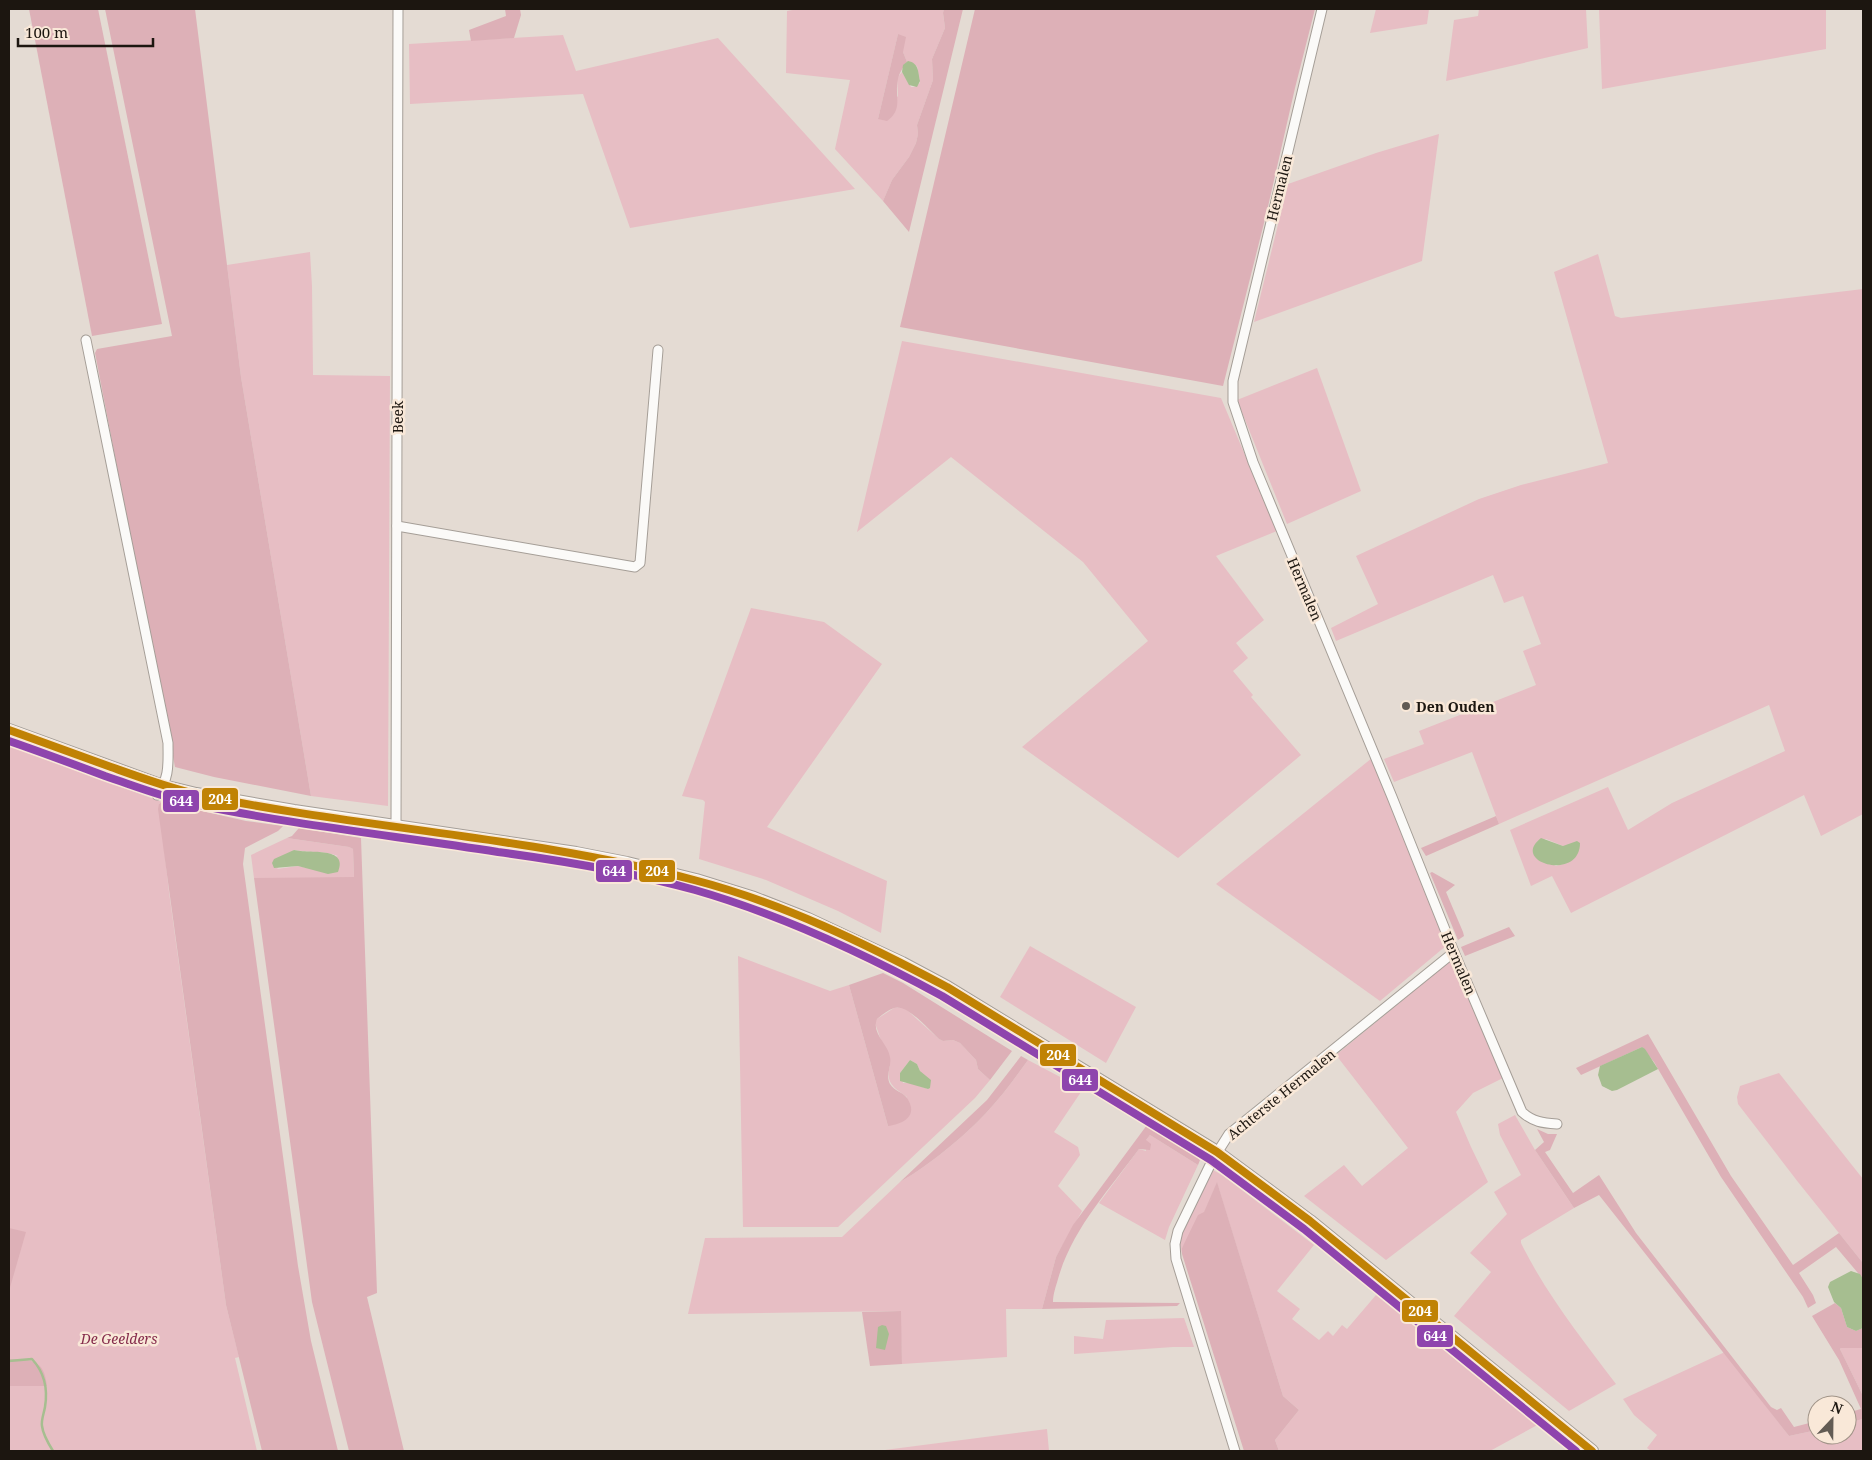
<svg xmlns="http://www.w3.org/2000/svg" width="1872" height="1460" font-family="'Noto Serif',serif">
	<rect width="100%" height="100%" fill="#e4dbd3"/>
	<g fill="#e7bec4" fill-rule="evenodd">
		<path d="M 798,9 L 944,9 L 943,14 L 945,28 L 932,59 L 933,80 L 917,125 L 918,134 L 916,143 L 909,157 L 892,180 L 883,201 L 835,149 L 850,80 L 786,73 L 787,11 ZM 898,34 L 903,52 L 907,62 L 917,66 L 920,83 L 914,87 L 911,87 L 902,72 L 897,78 L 898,96 L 878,119 Z"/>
		<polygon points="1376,9 1429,9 1427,24 1370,33"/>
		<polygon points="1479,9 1586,9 1588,48 1446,81 1454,20 1478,16"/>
		<polygon points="1599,9 1826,9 1826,49 1602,89"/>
		<polygon points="563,35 576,71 718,38 855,189 630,228 583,94 410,104 409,44"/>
		<polygon points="1439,134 1422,261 1254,322 1288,184 1376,153"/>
		<polygon points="310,252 312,286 313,375 390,376 388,806 311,796 241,377 227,265"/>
		<path d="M 1598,254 L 1615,316 L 1621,318 L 1863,289 L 1863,814 L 1821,836 L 1804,795 L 1571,913 L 1552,876 L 1531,886 L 1510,830 L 1608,787 L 1628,830 L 1672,803 L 1785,751 L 1769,705 L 1499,824 L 1472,752 L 1394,782 L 1384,759 L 1424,744 L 1419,731 L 1536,685 L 1523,651 L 1541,644 L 1523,596 L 1504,603 L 1493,575 L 1336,641 L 1331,628 L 1378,604 L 1356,556 L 1479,499 L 1521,485 L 1608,463 L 1554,272 ZM 1546,839 L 1563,846 L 1566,863 L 1556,866 L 1534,855 L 1534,848 L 1537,842 Z"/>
		<polygon points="902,341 1221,398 1277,531 1216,556 1264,620 1236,643 1248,658 1233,671 1253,695 1251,697 1301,755 1178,858 1022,747 1148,641 1083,562 951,457 857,532"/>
		<polygon points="1317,368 1361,491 1287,524 1237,400"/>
		<polygon points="751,608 824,622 882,664 767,827 887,881 881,933 838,911 766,880 699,859 705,802 703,800 682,796"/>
		<polygon points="9,746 162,802 159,804 169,892 226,1305 239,1357 235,1358 257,1451 9,1451"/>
		<polygon points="1372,758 1447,945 1380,1001 1216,884"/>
		<path d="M 287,838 L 349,847 L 353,849 L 354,878 L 254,878 L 251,855 ZM 294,850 C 308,853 324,850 338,856 L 307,868 L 298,866 L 277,869 Z"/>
		<polygon points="1030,946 1136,1007 1106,1063 1000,997"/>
		<path d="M 738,956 L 830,991 L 849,985 L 888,1126 L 907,1097 C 894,1088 885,1083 890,1066 L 875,1023 L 877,1019 L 894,1008 L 902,1007 L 908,1011 L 939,1039 L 943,1041 L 953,1040 L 960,1043 L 976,1060 L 978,1069 L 990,1080 L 975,1098 L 838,1227 L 743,1227 ZM 910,1060 L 917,1064 L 928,1089 L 911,1083 L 903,1083 L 900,1073 Z"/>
		<polygon points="1452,961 1455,963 1503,1078 1473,1093 1456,1112 1471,1147 1488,1182 1386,1260 1304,1196 1344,1165 1362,1186 1408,1148 1336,1055 1449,962"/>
		<path d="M 1028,1060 L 1083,1089 L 1054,1132 L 1078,1147 L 1080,1155 L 1058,1186 L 1082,1211 L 1056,1257 L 1042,1309 L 1006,1309 L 1007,1357 L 902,1364 L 900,1311 L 688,1314 L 705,1238 L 842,1237 L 900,1182 C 928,1166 965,1136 987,1112 C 1002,1096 1015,1078 1028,1060 Z"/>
		<polygon points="1779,1073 1863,1179 1863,1263 1798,1182 1738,1104 1737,1097 1740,1086"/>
		<path d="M 1515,1115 L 1535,1150 L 1574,1208 L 1521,1240 L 1521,1243 C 1546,1294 1582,1339 1616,1384 L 1569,1411 L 1454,1316 L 1491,1272 L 1470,1253 L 1507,1214 L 1494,1192 L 1521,1175 L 1500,1135 L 1498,1124 Z"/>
		<polygon points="1150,1135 1198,1165 1169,1227 1165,1240 1099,1203 1139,1149 1146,1151 1146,1140"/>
		<polygon points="1213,1170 1222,1175 1314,1245 1277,1291 1300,1309 1292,1319 1319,1340 1328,1331 1333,1336 1342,1325 1347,1329 1376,1295 1487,1385 1534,1415 1541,1423 1490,1451 1279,1451 1275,1440 1299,1410 1283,1396 1217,1183 1204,1213 1182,1248 1182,1254 1179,1239"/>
		<polygon points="1184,1318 1194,1347 1173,1347 1074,1354 1074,1336 1103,1339 1106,1320"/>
		<polygon points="1841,1348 1863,1348 1863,1396 1840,1349"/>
		<polygon points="1725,1352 1789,1436 1817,1430 1817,1435 1847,1435 1847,1423 1863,1419 1863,1451 1651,1451 1647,1448 1657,1435 1634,1415 1623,1399"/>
		<polygon points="1047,1429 1049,1451 885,1450 900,1448"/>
	</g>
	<g fill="#ddb0b7">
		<polygon points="29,9 98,9 162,324 92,336"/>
		<polygon points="105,9 195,9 241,377 311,796 214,777 175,767 95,353 97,349 172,336"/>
		<polygon points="505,9 520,9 521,15 514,38 471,41 469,30 506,16"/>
		<polygon points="944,9 963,9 909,232 883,201 892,180 909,157 916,143 918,134 917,125 933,80 932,59 945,28 943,13"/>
		<polygon points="975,9 1315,9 1295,88 1267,211 1223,386 900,327"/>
		<path d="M 898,34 L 906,37 L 903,52 L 907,62 C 904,65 898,76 898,79 C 894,96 904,109 887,121 L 878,119 Z"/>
		<polygon points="162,802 246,821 283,826 278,831 245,848 243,864 298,1266 311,1341 338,1451 262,1451 226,1305 158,809 159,804"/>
		<polygon points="1496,816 1499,824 1426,856 1421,848"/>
		<polygon points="299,828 361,838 377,1293 367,1297 404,1451 349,1451 312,1302 254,878 354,877 353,849 349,847 287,838 292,836"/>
		<polygon points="1432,872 1455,885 1446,892 1463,932 1464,936 1458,940 1430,873"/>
		<polygon points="1509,927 1515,936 1465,956 1461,947"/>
		<path d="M 883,973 L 903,983 L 1012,1051 L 990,1080 L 978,1069 L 976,1060 L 960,1043 L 953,1040 L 943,1041 L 939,1039 C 930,1031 907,1003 894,1008 C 888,1010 882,1015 877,1019 C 871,1033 888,1044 890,1057 C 892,1067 885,1075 890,1084 C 894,1091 903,1092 907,1098 C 919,1116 903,1124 888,1126 L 849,985 Z"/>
		<polygon points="1648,1034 1731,1176 1793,1265 1839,1233 1863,1263 1863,1279 1836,1247 1799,1273 1813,1295 1816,1303 1808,1308 1803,1297 1721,1177 1654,1062 1642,1047 1581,1075 1576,1068"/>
		<path d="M 1021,1056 L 1028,1060 C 1015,1078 1002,1096 987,1112 C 965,1136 928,1166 900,1182 L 987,1100 Z"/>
		<path d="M 1147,1125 L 1194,1155 L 1200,1160 L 1198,1165 L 1150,1135 L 1146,1140 L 1151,1144 L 1150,1150 L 1139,1149 C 1109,1190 1072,1229 1058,1279 C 1056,1286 1053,1294 1053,1302 L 1180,1303 L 1177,1306 L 1042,1309 L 1056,1257 L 1073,1225 Z"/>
		<polygon points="1537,1129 1548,1134 1557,1134 1550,1150 1545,1152 1573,1193 1599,1175 1636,1233 1771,1407 1777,1410 1781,1408 1794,1427 1817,1421 1817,1430 1789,1436 1599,1195 1574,1208 1535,1150 1544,1142"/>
		<polygon points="1217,1182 1283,1396 1299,1410 1275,1440 1279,1451 1244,1451 1182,1254 1182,1248 1198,1215 1204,1212"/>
		<polygon points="9,1228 26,1232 9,1291"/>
		<polygon points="1835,1303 1841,1308 1847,1327 1856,1331 1863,1328 1863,1348 1841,1348 1840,1349 1863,1396 1863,1419 1847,1423 1847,1413 1861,1409 1839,1360 1812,1316"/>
		<polygon points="901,1311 902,1364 870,1366 862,1312"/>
		<path d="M 9,1359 C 32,1360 44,1359 47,1386 L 9,1386 Z"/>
	</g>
	<g fill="#a6be90">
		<path d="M 908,61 C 919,63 918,72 920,81 L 917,87 L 909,85 L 902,72 L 903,65 Z"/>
		<path d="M 1541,838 L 1563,846 L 1577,841 L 1580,843 C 1580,882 1509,863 1541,838 Z"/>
		<path d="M 294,850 C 309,854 349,846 338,872 L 328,874 L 298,866 L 274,868 L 272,863 L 274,859 Z"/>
		<polygon points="1642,1047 1645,1049 1658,1069 1617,1090 1612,1091 1602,1086 1598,1075 1600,1066"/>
		<polygon points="910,1060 917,1064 920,1071 931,1080 930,1088 928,1089 900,1081 900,1073"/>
		<polygon points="1851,1271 1860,1274 1863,1279 1863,1328 1856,1331 1847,1327 1841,1308 1834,1302 1828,1287 1830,1282"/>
		<polygon points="882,1325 886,1326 889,1334 885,1350 876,1348 878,1327"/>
	</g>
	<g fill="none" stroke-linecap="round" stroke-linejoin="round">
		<path stroke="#a6be90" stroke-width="2.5" d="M 9,1361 L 32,1359 C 44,1372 48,1389 45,1407 C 44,1413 41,1420 42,1426 C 43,1435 48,1443 53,1451"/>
		<defs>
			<g id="minor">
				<path d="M 1322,9 L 1233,381 L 1233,402 L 1253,462 L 1392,797 L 1454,952 L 1522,1112 C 1533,1122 1543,1123 1557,1124"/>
				<path d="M 86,340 L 168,743 C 168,764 170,777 157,795"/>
				<polyline points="397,526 635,567 640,563 658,350"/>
				<polyline points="396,826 398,9"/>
				<polyline points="1235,1451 1176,1259 1175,1244 1178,1231 1212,1161 1229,1134 1454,952"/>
			</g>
			<polyline id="secondary" points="9,730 163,786 196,794 294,811 576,853 627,863 696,880 754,898 808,919 902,963 947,987 1217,1152 1310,1221 1592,1451"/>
		</defs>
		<use href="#minor" stroke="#a59e97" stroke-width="11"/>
		<use href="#secondary" stroke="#a59e97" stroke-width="14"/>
		<use href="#minor" stroke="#fbfaf8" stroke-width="9"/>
		<use href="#secondary" stroke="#fbfaf8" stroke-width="12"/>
		<defs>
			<path id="bus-1" d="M 9,730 C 43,742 77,755 111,767 C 139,777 166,787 195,794 C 360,829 530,836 694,880 C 783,903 866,944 947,987 L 1217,1152 L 1310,1221 L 1592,1451"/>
			<path id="bus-2" d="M 9,741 C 41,752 73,764 105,776 C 135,786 163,797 194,804 C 294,825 397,836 498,852 C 565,861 631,872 695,890 C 782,915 863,953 942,996 L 1211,1160 L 1304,1229 L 1576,1451"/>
		</defs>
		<use href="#bus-1" stroke="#f9e8d8" stroke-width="11"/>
		<use href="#bus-2" stroke="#f9e8d8" stroke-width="11"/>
		<use href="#bus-1" stroke="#c08204" stroke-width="8"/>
		<use href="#bus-2" stroke="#8e44ad" stroke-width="8"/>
	</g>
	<circle fill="#625b54" stroke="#f9e8d8" stroke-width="2" cx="1406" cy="706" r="5"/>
	<g text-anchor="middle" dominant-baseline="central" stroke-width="5" stroke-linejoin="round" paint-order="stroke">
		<g font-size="14" fill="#1c1610" stroke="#f9e8d8">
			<text transform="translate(1279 188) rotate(-76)">Hermalen</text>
			<text transform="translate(397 417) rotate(-90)">Beek</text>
			<text transform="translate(1305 589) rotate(67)">Hermalen</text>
			<text transform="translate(1459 963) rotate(67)">Hermalen</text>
			<text transform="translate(1281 1094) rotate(-39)">Achterste Hermalen</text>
		</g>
		<g font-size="14" font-weight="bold" fill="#1c1610" stroke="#f9e8d8" text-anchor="start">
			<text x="1416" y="706">Den Ouden</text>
		</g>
		<g font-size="14" font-style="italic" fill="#862d4c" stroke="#f9e8d8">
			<text x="119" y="1338">De Geelders</text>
		</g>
	</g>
	<g stroke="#f9e8d8" stroke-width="2">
		<rect x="201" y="787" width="38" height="24" rx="5" fill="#c08204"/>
		<rect x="162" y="789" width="38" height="24" rx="5" fill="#8e44ad"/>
		<rect x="595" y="859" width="38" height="24" rx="5" fill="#8e44ad"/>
		<rect x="638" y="859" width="38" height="24" rx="5" fill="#c08204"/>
		<rect x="1039" y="1043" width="38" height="24" rx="5" fill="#c08204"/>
		<rect x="1061" y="1068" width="38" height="24" rx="5" fill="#8e44ad"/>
		<rect x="1401" y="1299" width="38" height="24" rx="5" fill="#c08204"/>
		<rect x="1416" y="1324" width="38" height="24" rx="5" fill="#8e44ad"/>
	</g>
	<g font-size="14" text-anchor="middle" font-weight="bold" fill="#fff">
		<text x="220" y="804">204</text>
		<text x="181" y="806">644</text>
		<text x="614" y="876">644</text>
		<text x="657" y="876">204</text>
		<text x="1058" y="1060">204</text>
		<text x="1080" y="1085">644</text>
		<text x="1420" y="1316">204</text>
		<text x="1435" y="1341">644</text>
	</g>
	<rect width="1872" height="1460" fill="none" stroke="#1c1610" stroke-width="20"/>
	<g transform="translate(1832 1420) rotate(22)"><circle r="24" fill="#f9e8d8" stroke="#a19488"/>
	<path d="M0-4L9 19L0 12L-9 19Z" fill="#625b54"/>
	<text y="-8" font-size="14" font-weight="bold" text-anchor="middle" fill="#1c1610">N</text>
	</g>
	<path d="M18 38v8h135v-8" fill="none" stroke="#1c1610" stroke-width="2.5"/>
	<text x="25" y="38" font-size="15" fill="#1c1610" stroke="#f9e8d8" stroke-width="4" paint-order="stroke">100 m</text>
</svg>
